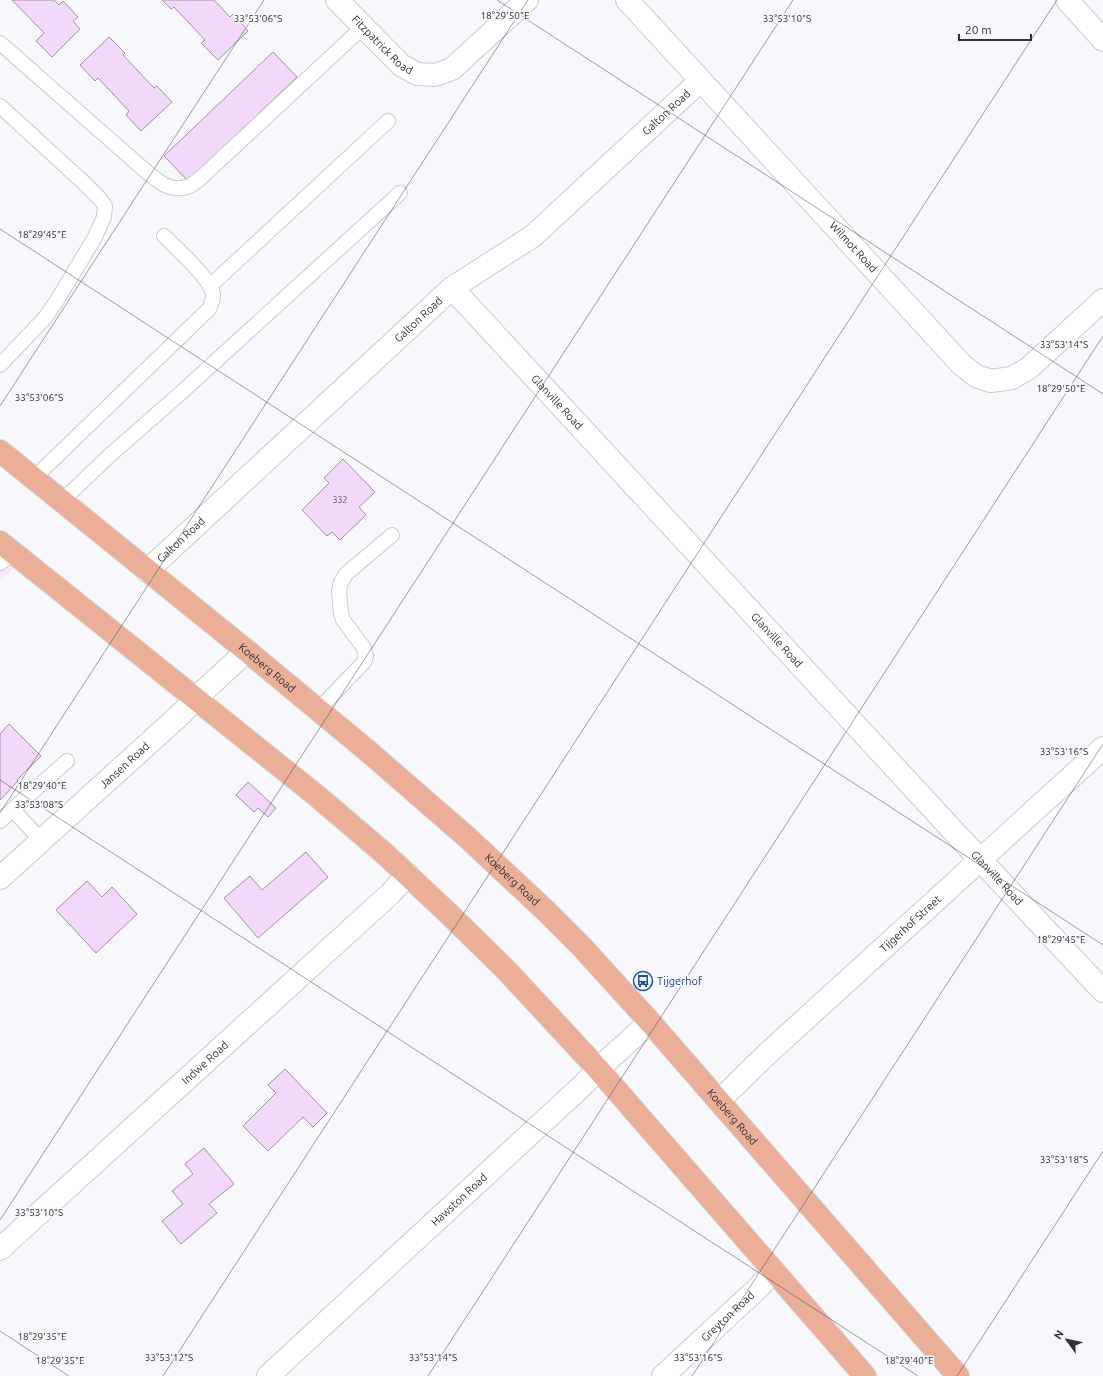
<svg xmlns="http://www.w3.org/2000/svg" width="1103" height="1376" font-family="Ubuntu,sans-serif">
	<rect width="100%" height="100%" fill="#f7f7fc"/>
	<polygon fill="#f4e8fd" points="0,542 22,560 0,581"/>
	<g fill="#f2d8fb" stroke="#9a979b">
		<polygon points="12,0 54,0 59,5 63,1 78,17 73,21 80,29 52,57 36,41 44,33"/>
		<polygon points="162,0 214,0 230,17 233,14 248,31 218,60 201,43 205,40 174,7 171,9"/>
		<polygon points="109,37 125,53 123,55 154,88 157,86 172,102 141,131 126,115 129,111 98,78 95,81 80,65"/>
		<polygon points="273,52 297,77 188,181 164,156"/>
		<polygon points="343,459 375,492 359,507 366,515 340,540 332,532 327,536 302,510 329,483 324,478"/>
		<polygon points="9,724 41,756 17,780 18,781 0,800 0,734"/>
		<polygon points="248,782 276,808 268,817 258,808 254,812 236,795"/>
		<polygon points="306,852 328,877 258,938 224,898 250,876 262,890"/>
		<polygon points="87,881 102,897 112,887 137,914 96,953 56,910"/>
		<polygon points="285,1069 327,1113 313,1127 303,1117 268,1151 243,1126 276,1093 268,1085"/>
		<polygon points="204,1148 234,1184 209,1204 217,1213 181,1244 162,1221 183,1204 172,1191 193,1174 185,1164"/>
	</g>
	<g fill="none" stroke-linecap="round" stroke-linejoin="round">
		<defs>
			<g id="lane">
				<path d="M 0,43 L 140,166 C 155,179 169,194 190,186 C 195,183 201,178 205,174 L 363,27"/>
				<polyline points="0,106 83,182 100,199 105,206 104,217 95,237 56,302 44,319 0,365"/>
				<polyline points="210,286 388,121"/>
				<path d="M 33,479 L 209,309 C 211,305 213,299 213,294 C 211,279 175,247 164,236"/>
				<polyline points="61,502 109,456 183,391 400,193"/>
				<polyline points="0,563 13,552"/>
				<polyline points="318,710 364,662 366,656 364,648 343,620 341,613 339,592 341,582 346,574 392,535"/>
				<polyline points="13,810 41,840"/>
				<polyline points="0,821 67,761"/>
			</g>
			<g id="street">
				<path id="s1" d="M 337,0 L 401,65 L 417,74 L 435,75 L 452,69 L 527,0"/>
				<path id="s2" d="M 627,0 L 961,364 L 976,376 L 991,381 L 1012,378 L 1029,368 L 1103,300"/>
				<polyline points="1067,0 1103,40"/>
				<path id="s3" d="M 452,288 L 958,836 L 1103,991"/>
				<path id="s4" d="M 147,571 L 452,288 L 533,236 L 700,81"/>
				<path id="s5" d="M 0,878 L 182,713 L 196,698 L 247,651"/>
				<path id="s6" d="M 719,1101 L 767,1054 L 1103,748"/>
				<path id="s7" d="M 0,1249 L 390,894 L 408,875"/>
				<path id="s8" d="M 268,1376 L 583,1085 L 598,1069 L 650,1022"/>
				<path id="s9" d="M 663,1376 L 757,1289 L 774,1271"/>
			</g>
			<g id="primary">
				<path id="s10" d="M 0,451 L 247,651 L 369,752 L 469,839 L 546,911 L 582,947 L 650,1022 L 958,1376"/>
				<polyline points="0,542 317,796 385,854 448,913 507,971 598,1069 865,1376"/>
			</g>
		</defs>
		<use href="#lane" stroke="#cbcbcf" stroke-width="16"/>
		<use href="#street" stroke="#cbcbcf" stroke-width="24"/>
		<use href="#primary" stroke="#d6d6d6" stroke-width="24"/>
		<use href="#lane" stroke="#fff" stroke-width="14"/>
		<use href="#street" stroke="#fff" stroke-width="22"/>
		<use href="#primary" stroke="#ebaf98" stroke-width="22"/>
	</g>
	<path fill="none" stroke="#313133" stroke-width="1" stroke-opacity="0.45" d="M 497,0 L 1103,394M 0,229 L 1103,945M 0,406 L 264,0M 0,780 L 918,1376M 0,813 L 528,0M 0,1220 L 793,0M 0,1331 L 69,1376M 163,1376 L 1057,0M 428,1376 L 1103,336M 692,1376 L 1103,744M 957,1376 L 1103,1151"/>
	<defs>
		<symbol id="bus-ring" viewBox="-11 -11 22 22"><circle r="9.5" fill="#f7f7fc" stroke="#1a4fb4" stroke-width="1.5"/><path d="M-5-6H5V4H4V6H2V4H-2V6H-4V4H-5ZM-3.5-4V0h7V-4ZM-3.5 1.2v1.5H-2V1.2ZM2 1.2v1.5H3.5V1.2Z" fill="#1a4fb4"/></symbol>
	</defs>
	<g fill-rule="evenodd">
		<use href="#bus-ring" x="632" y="970" width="22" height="22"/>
	</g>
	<g text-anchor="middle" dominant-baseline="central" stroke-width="3" stroke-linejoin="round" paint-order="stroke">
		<g font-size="9" fill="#615b65">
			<text x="340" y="500">332</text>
		</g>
		<g font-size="11" fill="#313133" stroke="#f7f7fc">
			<text stroke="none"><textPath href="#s1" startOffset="64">Fitzpatrick Road</textPath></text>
			<text stroke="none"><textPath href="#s4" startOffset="694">Galton Road</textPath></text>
			<text stroke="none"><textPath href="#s2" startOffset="335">Wilmot Road</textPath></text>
			<text stroke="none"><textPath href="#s4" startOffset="370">Galton Road</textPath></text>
			<text stroke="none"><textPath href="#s3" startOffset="155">Glanville Road</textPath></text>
			<text stroke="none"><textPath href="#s4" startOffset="46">Galton Road</textPath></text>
			<text stroke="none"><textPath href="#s3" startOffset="479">Glanville Road</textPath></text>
			<text stroke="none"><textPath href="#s10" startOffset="344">Koeberg Road</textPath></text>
			<text stroke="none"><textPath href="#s5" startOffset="168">Jansen Road</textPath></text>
			<text stroke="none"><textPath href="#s3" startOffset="803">Glanville Road</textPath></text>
			<text stroke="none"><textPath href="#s10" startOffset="668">Koeberg Road</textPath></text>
			<text stroke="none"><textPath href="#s6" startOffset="261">Tijgerhof Street</textPath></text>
			<text stroke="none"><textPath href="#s7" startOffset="277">Indwe Road</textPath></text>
			<text stroke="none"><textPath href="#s10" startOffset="992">Koeberg Road</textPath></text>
			<text stroke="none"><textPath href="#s8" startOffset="260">Hawston Road</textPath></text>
			<text stroke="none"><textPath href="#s9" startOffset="88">Greyton Road</textPath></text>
		</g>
		<g font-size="11" fill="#164399" stroke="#f7f7fc" text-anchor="start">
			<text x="657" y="981">Tijgerhof</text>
		</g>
	</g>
	<g font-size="10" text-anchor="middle" fill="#313133" stroke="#f7f7fc" stroke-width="3" stroke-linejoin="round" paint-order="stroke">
		<text x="505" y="19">18°29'50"E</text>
		<text x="258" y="22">33°53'06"S</text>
		<text x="787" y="22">33°53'10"S</text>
		<text x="42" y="238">18°29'45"E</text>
		<text x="1064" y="348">33°53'14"S</text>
		<text x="1061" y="392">18°29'50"E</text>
		<text x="39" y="401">33°53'06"S</text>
		<text x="1064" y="755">33°53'16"S</text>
		<text x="42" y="789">18°29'40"E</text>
		<text x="39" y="808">33°53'08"S</text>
		<text x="1061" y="943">18°29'45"E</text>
		<text x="1064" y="1163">33°53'18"S</text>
		<text x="39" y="1216">33°53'10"S</text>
		<text x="42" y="1340">18°29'35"E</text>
		<text x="169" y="1361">33°53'12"S</text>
		<text x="433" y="1361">33°53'14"S</text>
		<text x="698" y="1361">33°53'16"S</text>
		<text x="60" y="1364">18°29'35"E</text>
		<text x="909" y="1364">18°29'40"E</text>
	</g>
	<g transform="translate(1067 1340) rotate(303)" stroke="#f7f7fc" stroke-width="3" paint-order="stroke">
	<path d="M0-3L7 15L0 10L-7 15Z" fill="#313133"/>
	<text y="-6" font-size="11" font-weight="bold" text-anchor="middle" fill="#313133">N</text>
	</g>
	<path d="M959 34v6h72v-6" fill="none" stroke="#313133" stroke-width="2"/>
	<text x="965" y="34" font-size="12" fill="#313133" stroke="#f7f7fc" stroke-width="3" paint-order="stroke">20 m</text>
</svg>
